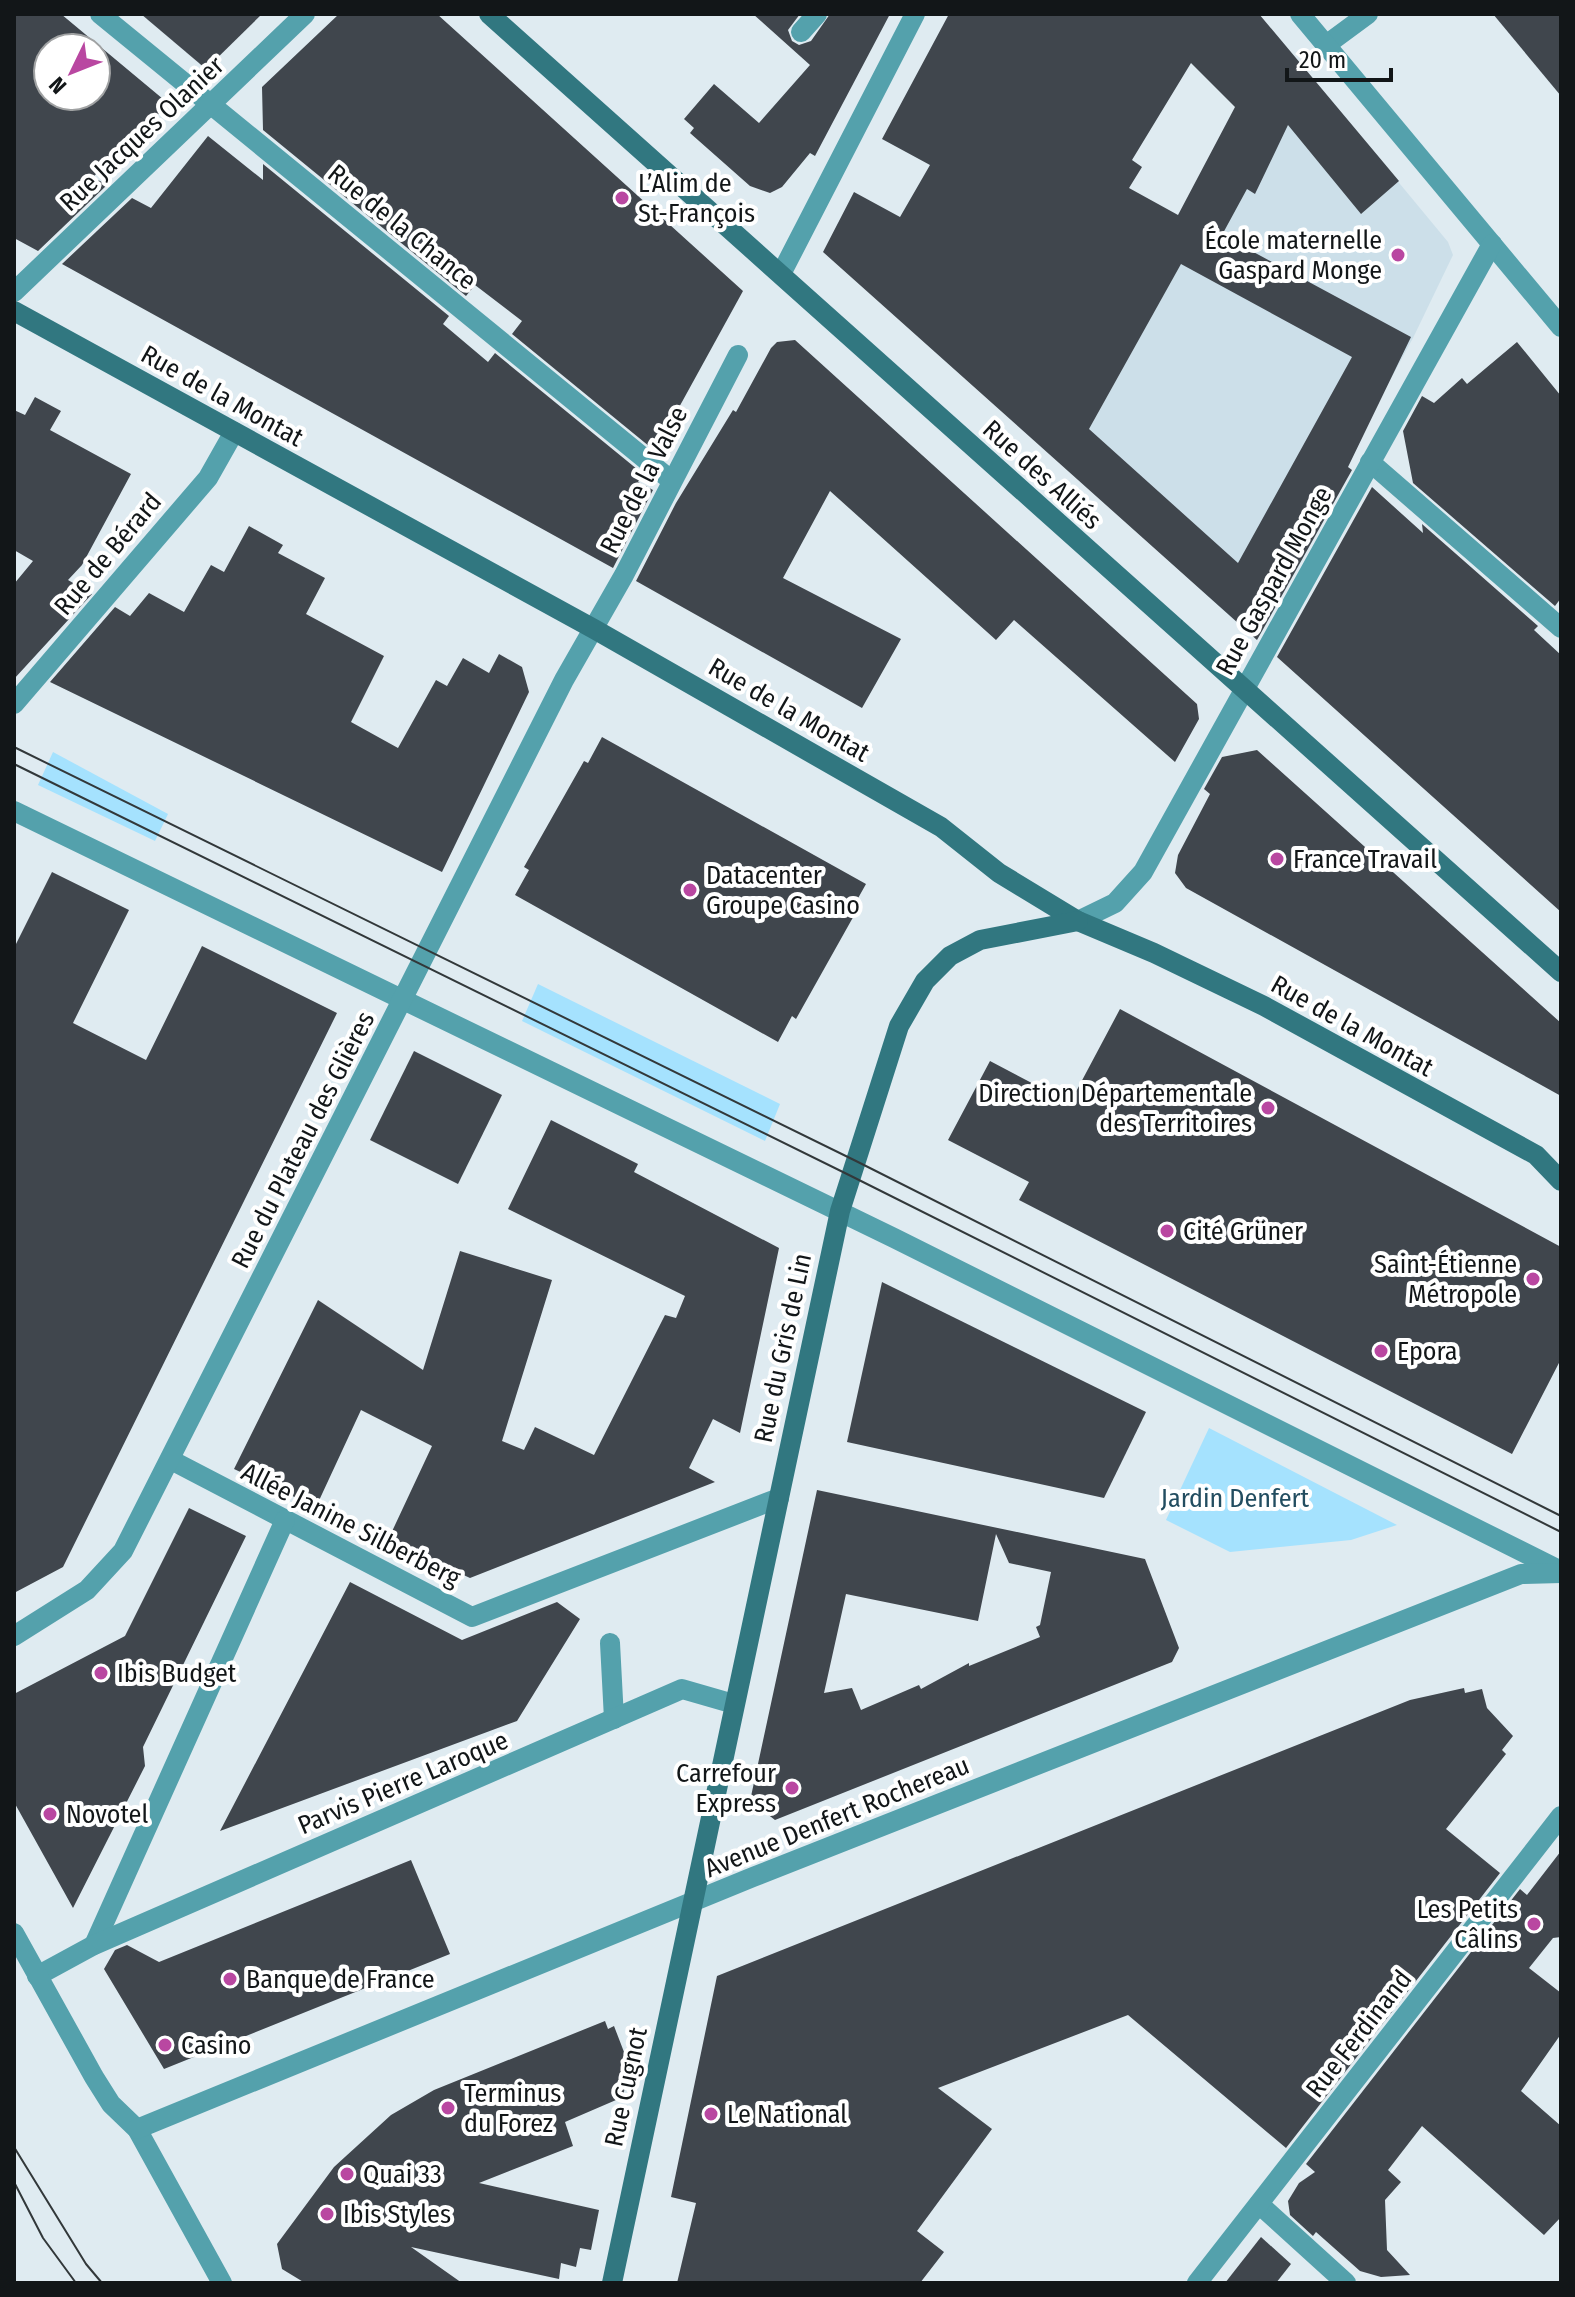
<svg xmlns="http://www.w3.org/2000/svg" width="1575" height="2297" font-family="'Fira Sans Condensed',sans-serif">
	<rect width="100%" height="100%" fill="#dfebf1"/>
	<polygon fill="#ccdfe9" points="1309,74 1448,242 1453,255 1413,338 1251,635 1077,478 1089,429 1201,227"/>
	<g fill="#a5e2fe">
		<polygon points="53,752 168,814 155,841 38,785"/>
		<polygon points="538,984 780,1104 765,1141 522,1021"/>
		<polygon points="1209,1428 1397,1525 1351,1540 1230,1552 1166,1520"/>
	</g>
	<g fill="#40464d" fill-rule="evenodd">
		<path d="M 14,14 L 61,14 L 169,104 L 93,177 L 107,185 L 38,251 L 14,238 ZM 48,48 L 96,48 L 96,96 L 48,96 Z"/>
		<polygon points="141,14 262,14 206,69"/>
		<polygon points="339,14 437,14 743,291 655,451 512,334 522,321 475,285 466,296 263,130 262,87"/>
		<polygon points="753,14 800,14 788,30 792,41 799,45 811,41 830,14 890,14 815,156 810,153 782,187 770,193 750,186 690,133 694,128 684,119 714,84 759,123 810,65"/>
		<path d="M 949,14 L 1259,14 L 1399,181 L 1361,214 L 1288,125 L 1255,194 L 1247,189 L 1222,235 L 1411,337 L 1348,467 L 1352,470 L 1257,640 L 823,252 L 854,192 L 900,217 L 930,165 L 882,139 ZM 1191,63 L 1235,107 L 1178,215 L 1129,188 L 1142,167 L 1132,160 ZM 1181,264 L 1352,357 L 1238,563 L 1089,429 Z"/>
		<polygon points="1493,14 1561,14 1561,96"/>
		<polygon points="208,136 263,180 263,164 449,316 443,324 488,362 495,353 643,474 638,482 653,490 613,568 62,264 132,198 151,208"/>
		<polygon points="795,340 1197,704 1199,719 1175,762 1014,620 996,640 830,491 783,578 901,639 862,708 636,581 676,503 733,410 736,412 771,348 777,342"/>
		<polygon points="1517,342 1561,396 1561,598 1555,606 1413,483 1403,431 1422,396 1434,403 1462,378 1467,384"/>
		<polygon points="35,397 61,411 50,430 131,474 82,565 68,580 92,594 14,679 14,584 33,561 14,550 14,410 25,415"/>
		<polygon points="1372,487 1423,533 1422,524 1538,626 1534,630 1561,655 1561,912 1277,657"/>
		<polygon points="249,526 283,545 278,553 325,578 306,614 384,656 351,722 398,748 436,680 447,686 463,658 489,673 499,654 522,667 529,692 442,872 50,682 115,607 130,616 149,593 184,612 211,565 224,572"/>
		<polygon points="602,737 866,884 852,909 856,912 796,1019 792,1016 778,1042 515,895 529,870 524,867 584,761 588,763"/>
		<polygon points="1257,750 1561,1023 1561,1096 1186,888 1175,873 1178,855 1210,794 1204,789 1222,757"/>
		<polygon points="52,872 129,910 73,1023 146,1060 202,946 337,1013 63,1567 14,1593 14,948"/>
		<polygon points="1120,1009 1561,1247 1561,1359 1512,1454 1019,1200 1029,1182 948,1140 990,1061 1070,1103"/>
		<polygon points="414,1051 502,1095 458,1184 370,1140"/>
		<polygon points="551,1120 638,1164 634,1172 779,1248 740,1433 713,1419 689,1468 715,1482 470,1578 388,1540 432,1446 361,1410 316,1507 234,1469 318,1300 423,1370 460,1251 552,1280 502,1441 524,1450 535,1427 594,1455 665,1315 676,1318 685,1296 508,1209"/>
		<polygon points="882,1282 1146,1412 1104,1498 847,1442"/>
		<path d="M 817,1490 L 1145,1559 L 1179,1648 L 1172,1662 L 775,1820 L 750,1801 ZM 996,1534 L 1009,1563 L 1051,1572 L 1040,1625 L 1036,1627 L 1040,1637 L 969,1666 L 969,1663 L 921,1689 L 919,1685 L 861,1710 L 852,1688 L 824,1693 L 846,1594 L 978,1621 Z"/>
		<polygon points="189,1508 246,1536 143,1747 145,1766 73,1908 14,1802 14,1694 125,1636"/>
		<polygon points="350,1582 462,1640 557,1602 580,1619 517,1721 220,1831"/>
		<polygon points="1464,1688 1465,1693 1482,1689 1487,1708 1513,1736 1502,1750 1506,1754 1446,1829 1500,1873 1286,2148 1128,2015 938,2088 992,2129 917,2231 944,2252 920,2283 677,2283 696,2203 671,2197 717,1976 1410,1700"/>
		<polygon points="1561,1851 1561,1937 1553,1938 1529,1968 1561,1993 1561,2034 1521,2091 1561,2126 1561,2217 1544,2235 1422,2126 1388,2170 1401,2182 1385,2200 1387,2250 1410,2275 1381,2277 1360,2271 1316,2232 1313,2236 1290,2215 1288,2201 1299,2183 1315,2172 1306,2164 1520,1889 1527,1895"/>
		<polygon points="411,1860 450,1954 164,2069 104,1969 115,1950 127,1945 159,1962"/>
		<polygon points="605,2021 608,2029 614,2026 629,2065 623,2097 565,2122 573,2146 479,2183 599,2210 591,2250 580,2248 576,2267 561,2263 559,2279 411,2247 462,2283 305,2283 282,2269 277,2244 334,2167 391,2115 434,2090"/>
		<polygon points="1261,2237 1291,2264 1276,2283 1225,2283"/>
	</g>
	<g fill="none" stroke-linecap="round" stroke-linejoin="round">
		<g stroke="#54a1ac" stroke-width="20">
			<polyline points="801,32 817,14"/>
			<polyline points="1326,45 1368,14"/>
			<polyline points="171,1460 472,1617 779,1498"/>
			<polyline points="610,1643 614,1719"/>
			<polyline points="94,1945 285,1520"/>
			<polyline points="37,1976 94,1945 682,1689 734,1704"/>
			<polyline points="1259,2204 1346,2283"/>
		</g>
		<g stroke="#54a1ac" stroke-width="20">
			<polyline points="100,14 672,481"/>
			<polyline points="1300,14 1561,327"/>
			<polyline points="781,274 915,14"/>
			<polyline points="14,292 305,14"/>
			<polyline points="1370,462 1561,628"/>
			<polyline points="14,704 208,478 234,432"/>
			<polyline points="14,811 894,1238 1561,1571"/>
			<polyline points="1078,921 1115,903 1143,872 1492,244"/>
			<polyline points="14,1636 87,1590 123,1551 564,680 624,575 738,355"/>
			<polyline points="14,1933 94,2077 111,2104 137,2129 222,2283"/>
			<polyline points="137,2129 753,1877 1521,1574 1561,1573"/>
			<polyline points="1197,2283 1561,1816"/>
		</g>
		<g stroke="#317780" stroke-width="20">
			<polyline points="489,14 1561,972"/>
			<polyline points="14,311 594,629 941,827 999,873 1078,921 1154,953 1264,1006 1536,1155 1561,1181"/>
			<polyline points="612,2283 840,1211 899,1026 925,981 950,956 980,940 1078,921"/>
		</g>
		<g stroke="#32383a" stroke-width="2">
			<polyline points="14,747 856,1161 1561,1516"/>
			<polyline points="14,764 851,1176 1561,1532"/>
			<polyline points="14,2147 86,2264 102,2283"/>
			<polyline points="14,2182 43,2238 76,2283"/>
		</g>
	</g>
	<g fill="#b947a1" stroke="#fff" stroke-width="3">
		<circle cx="622" cy="198" r="8"/>
		<circle cx="1398" cy="255" r="8"/>
		<circle cx="1277" cy="859" r="8"/>
		<circle cx="690" cy="890" r="8"/>
		<circle cx="1268" cy="1108" r="8"/>
		<circle cx="1167" cy="1231" r="8"/>
		<circle cx="1533" cy="1279" r="8"/>
		<circle cx="1381" cy="1351" r="8"/>
		<circle cx="101" cy="1673" r="8"/>
		<circle cx="792" cy="1788" r="8"/>
		<circle cx="50" cy="1814" r="8"/>
		<circle cx="1534" cy="1924" r="8"/>
		<circle cx="230" cy="1979" r="8"/>
		<circle cx="165" cy="2045" r="8"/>
		<circle cx="448" cy="2108" r="8"/>
		<circle cx="711" cy="2114" r="8"/>
		<circle cx="347" cy="2174" r="8"/>
		<circle cx="327" cy="2214" r="8"/>
	</g>
	<g text-anchor="middle" dominant-baseline="central" stroke-width="8" stroke-linejoin="round" paint-order="stroke">
		<g font-size="26" fill="#121618" stroke="#fff">
			<text transform="translate(142 134) rotate(-43)">Rue Jacques Olanier</text>
			<text transform="translate(402 227) rotate(39)">Rue de la Chance</text>
			<text transform="translate(222 396) rotate(29)">Rue de la Montat</text>
			<text transform="translate(1042 475) rotate(42)">Rue des Alliés</text>
			<text transform="translate(644 480) rotate(-63)">Rue de la Valse</text>
			<text transform="translate(108 554) rotate(-50)">Rue de Bérard</text>
			<text transform="translate(1274 581) rotate(-61)">Rue Gaspard Monge</text>
			<text transform="translate(789 710) rotate(30)">Rue de la Montat</text>
			<text transform="translate(1352 1026) rotate(29)">Rue de la Montat</text>
			<text transform="translate(303 1140) rotate(-63)">Rue du Plateau des Glières</text>
			<text transform="translate(783 1348) rotate(-78)">Rue du Gris de Lin</text>
			<text transform="translate(351 1525) rotate(27)">Allée Janine Silberberg</text>
			<text transform="translate(403 1783) rotate(-23)">Parvis Pierre Laroque</text>
			<text transform="translate(837 1817) rotate(-22)">Avenue Denfert Rochereau</text>
			<text transform="translate(1359 2034) rotate(-52)">Rue Ferdinand</text>
			<text transform="translate(626 2087) rotate(-78)">Rue Cugnot</text>
		</g>
		<g font-size="26" fill="#121618" stroke="#fff" text-anchor="start">
			<text x="638" y="183">L’Alim de<tspan x="638" dy="30">St-François</tspan></text>
			<text x="1382" y="240" text-anchor="end">École maternelle<tspan x="1382" dy="30">Gaspard Monge</tspan></text>
			<text x="1293" y="859">France Travail</text>
			<text x="706" y="875">Datacenter<tspan x="706" dy="30">Groupe Casino</tspan></text>
			<text x="1252" y="1093" text-anchor="end">Direction Départementale<tspan x="1252" dy="30">des Territoires</tspan></text>
			<text x="1183" y="1231">Cité Grüner</text>
			<text x="1517" y="1264" text-anchor="end">Saint-Étienne<tspan x="1517" dy="30">Métropole</tspan></text>
			<text x="1397" y="1351">Epora</text>
			<text x="117" y="1673">Ibis Budget</text>
			<text x="776" y="1773" text-anchor="end">Carrefour<tspan x="776" dy="30">Express</tspan></text>
			<text x="66" y="1814">Novotel</text>
			<text x="1518" y="1909" text-anchor="end">Les Petits<tspan x="1518" dy="30">Câlins</tspan></text>
			<text x="246" y="1979">Banque de France</text>
			<text x="181" y="2045">Casino</text>
			<text x="464" y="2093">Terminus<tspan x="464" dy="30">du Forez</tspan></text>
			<text x="727" y="2114">Le National</text>
			<text x="363" y="2174">Quai 33</text>
			<text x="343" y="2214">Ibis Styles</text>
		</g>
		<g font-size="26" fill="#224d60" stroke="#fff">
			<text x="1235" y="1498">Jardin Denfert</text>
		</g>
	</g>
	<rect width="1575" height="2297" fill="none" stroke="#121618" stroke-width="32"/>
	<g transform="translate(72 72) rotate(227)"><circle r="38" fill="#ffffff" stroke="#a0a2a3" stroke-width="2"/>
	<path d="M0-6L14 30L0 20L-14 30Z" fill="#b947a1"/>
	<text y="-12" font-size="22" font-weight="bold" text-anchor="middle" fill="#121618">N</text>
	</g>
	<path d="M1287 68v12h104v-12" fill="none" stroke="#121618" stroke-width="4"/>
	<text x="1299" y="68" font-size="24" fill="#121618" stroke="#ffffff" stroke-width="6" paint-order="stroke">20 m</text>
</svg>
